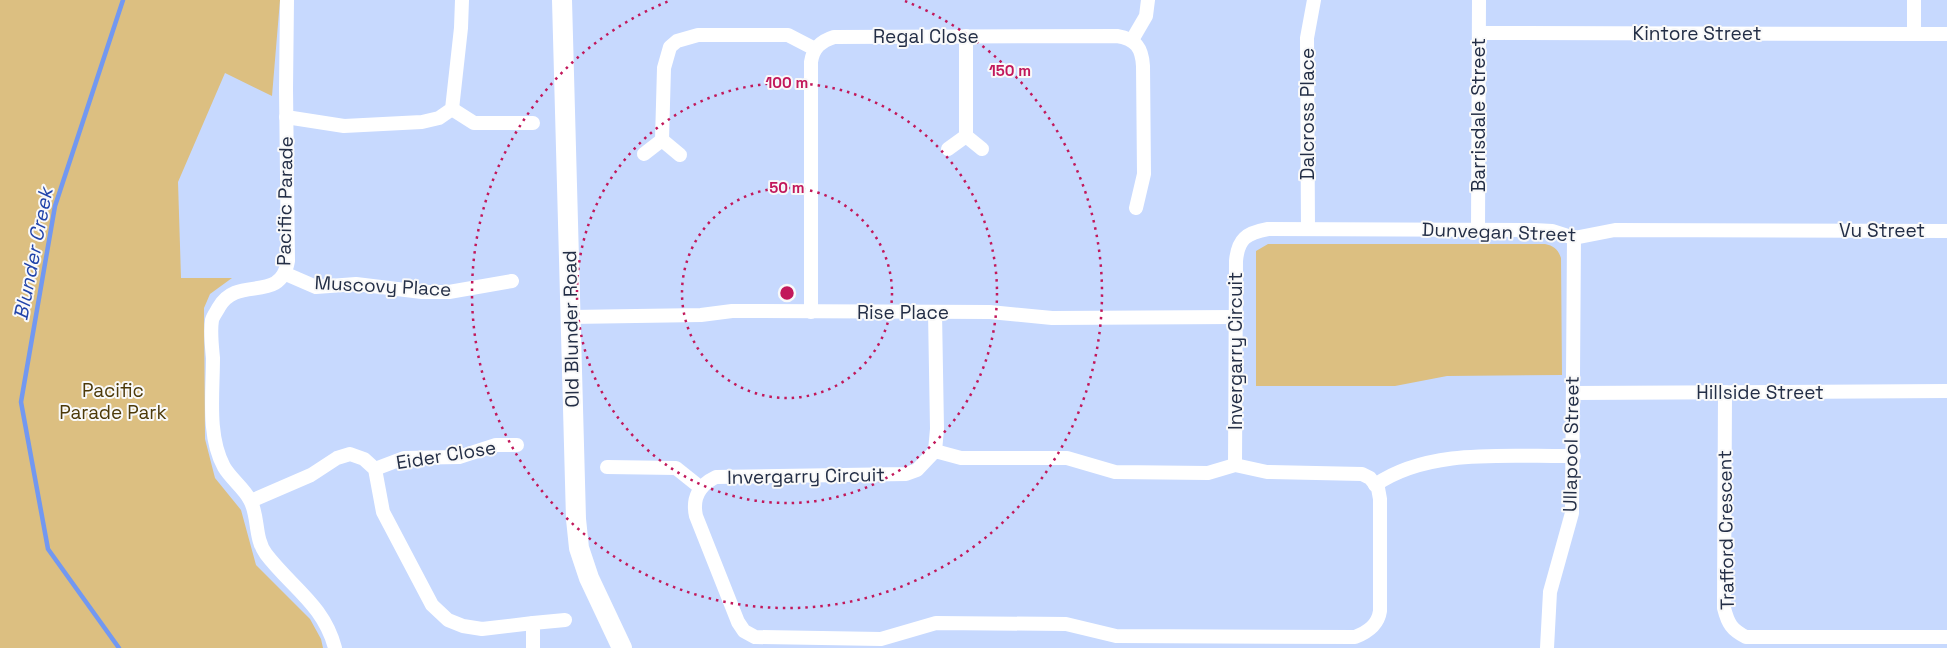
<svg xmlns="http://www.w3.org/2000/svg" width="1947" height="648" font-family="'Space Grotesk',sans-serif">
	<rect width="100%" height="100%" fill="#c7d9fe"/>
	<g fill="#dcbf81">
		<polygon points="0,0 280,0 272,96 225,73 178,182 181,278 232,278 210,294 204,308 205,439 215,478 241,510 256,565 310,619 321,639 323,648 0,648"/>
		<path d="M 1268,244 L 1545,244 C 1554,246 1558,249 1561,258 L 1562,375 L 1447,376 L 1395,386 L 1256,386 L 1256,251 Z"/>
	</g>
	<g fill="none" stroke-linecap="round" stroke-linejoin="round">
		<polyline stroke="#7298f1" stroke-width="4.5" points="119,648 48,549 21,402 55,206 123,0"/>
		<g stroke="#fff" stroke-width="14">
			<path d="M 287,0 L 286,89 L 288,261 C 280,305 238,274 219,307 C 217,311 213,316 212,320 C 210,332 212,347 213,358 C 213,393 207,436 224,467 C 231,479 244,488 250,500 C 259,516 254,538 266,554 C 291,587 324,605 335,648"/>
			<polyline points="1914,0 1914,34 1947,34"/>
			<polyline points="1479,33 1914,34"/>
			<polyline points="1132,40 1146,16 1148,0"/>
			<polyline points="452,109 474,123 533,123"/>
			<polyline points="286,117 344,126 422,122 439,118 452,109 461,28 462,0"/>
			<polyline points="966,136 966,36"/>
			<polyline points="662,140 664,68 670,47 677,41 698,35 788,35 815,49"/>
			<polyline points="948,149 966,136 982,149"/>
			<polyline points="644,154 662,140 680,155"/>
			<polyline points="1308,229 1307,38 1314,0"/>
			<polyline points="1478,230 1479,0"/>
			<polyline points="286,274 316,287 356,284 422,292 449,292 512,281"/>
			<path d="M 811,312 L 811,62 C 813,48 821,41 834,37 L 1117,36 C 1136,39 1142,48 1143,66 L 1144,174 L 1136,208"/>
			<polyline points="571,317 701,315 732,311 990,312 1052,318 1235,317"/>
			<path d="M 1725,392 L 1724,608 C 1728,624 1732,630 1746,637 L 1947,637"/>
			<polyline points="1573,393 1947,391"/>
			<polyline points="935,451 937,429 935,312"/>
			<path d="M 1235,465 L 1267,472 L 1362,474 L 1370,478 L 1378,488 L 1380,499 L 1380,611 C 1378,625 1368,632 1355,637 L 1116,636 L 1066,624 L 936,623 L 881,639 L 755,637 L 744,631 L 738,622 L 696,516 C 692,498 699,485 716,477 L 906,474 L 917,470 L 935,451 L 961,458 L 1067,458 L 1115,472 L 1208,473 L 1235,465 L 1236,261 C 1238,239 1246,233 1268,229 L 1534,230 L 1552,231 L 1574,238 L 1615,230 L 1947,231"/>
			<polyline points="607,467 676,468 701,488"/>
			<polyline points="375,469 404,458 459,457 496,445 517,445"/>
			<path d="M 1375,485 C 1430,447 1510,457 1574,456"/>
			<polyline points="251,501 311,475 337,458 350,454 364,459 375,469 383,512 432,605 448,620 463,626 482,629 533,623"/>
			<polyline points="533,648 533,623 565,620"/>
			<polyline points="1547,648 1550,592 1572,513 1574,238"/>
		</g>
		<polyline stroke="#fff" stroke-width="20" points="562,0 576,519 579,548 589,578 622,648"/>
	</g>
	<g fill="none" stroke="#c2185b" stroke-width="2.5" stroke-dasharray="2.5 5">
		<circle cx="787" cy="293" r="105"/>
		<circle cx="787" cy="293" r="210"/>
		<path d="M905 1A315 315 0 1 1 669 1"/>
	</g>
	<g text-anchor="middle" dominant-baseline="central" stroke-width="4" stroke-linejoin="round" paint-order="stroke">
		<g font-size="19" fill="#232e46" stroke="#f9f9f9">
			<text x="1697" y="33">Kintore Street</text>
			<text x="926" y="36">Regal Close</text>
			<text transform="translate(1307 114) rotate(-90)">Dalcross Place</text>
			<text transform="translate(1478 115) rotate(-90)">Barrisdale Street</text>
			<text transform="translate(285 201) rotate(-89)">Pacific Parade</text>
			<text x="1882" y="230">Vu Street</text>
			<text transform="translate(1499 232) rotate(2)">Dunvegan Street</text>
			<text transform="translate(383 286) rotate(3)">Muscovy Place</text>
			<text x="903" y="312">Rise Place</text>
			<text transform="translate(571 329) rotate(-91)">Old Blunder Road</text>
			<text transform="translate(1235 351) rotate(-90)">Invergarry Circuit</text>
			<text x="1760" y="392">Hillside Street</text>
			<text transform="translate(1571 444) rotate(-89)">Ullapool Street</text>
			<text transform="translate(446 455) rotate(-9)">Eider Close</text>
			<text transform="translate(806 476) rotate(-1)">Invergarry Circuit</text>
			<text transform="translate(1726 530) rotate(-91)">Trafford Crescent</text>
		</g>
		<g font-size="19" fill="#4d3a09" stroke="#f9f9f9">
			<text x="113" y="390">Pacific<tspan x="113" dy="22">Parade Park</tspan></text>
		</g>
		<g font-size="20" font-style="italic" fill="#2144aa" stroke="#f9f9f9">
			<text transform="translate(33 254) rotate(-79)">Blunder Creek</text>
		</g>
	</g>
	<circle cx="787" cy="293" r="8" fill="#c2185b" stroke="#f9f9f9" stroke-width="2.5"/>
	<g font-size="15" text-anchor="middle" font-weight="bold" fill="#c2185b" stroke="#f9f9f9" stroke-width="4" stroke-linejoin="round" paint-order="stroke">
		<text x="1010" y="76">150 m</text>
		<text x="787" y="88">100 m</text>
		<text x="787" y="193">50 m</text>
	</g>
</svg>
